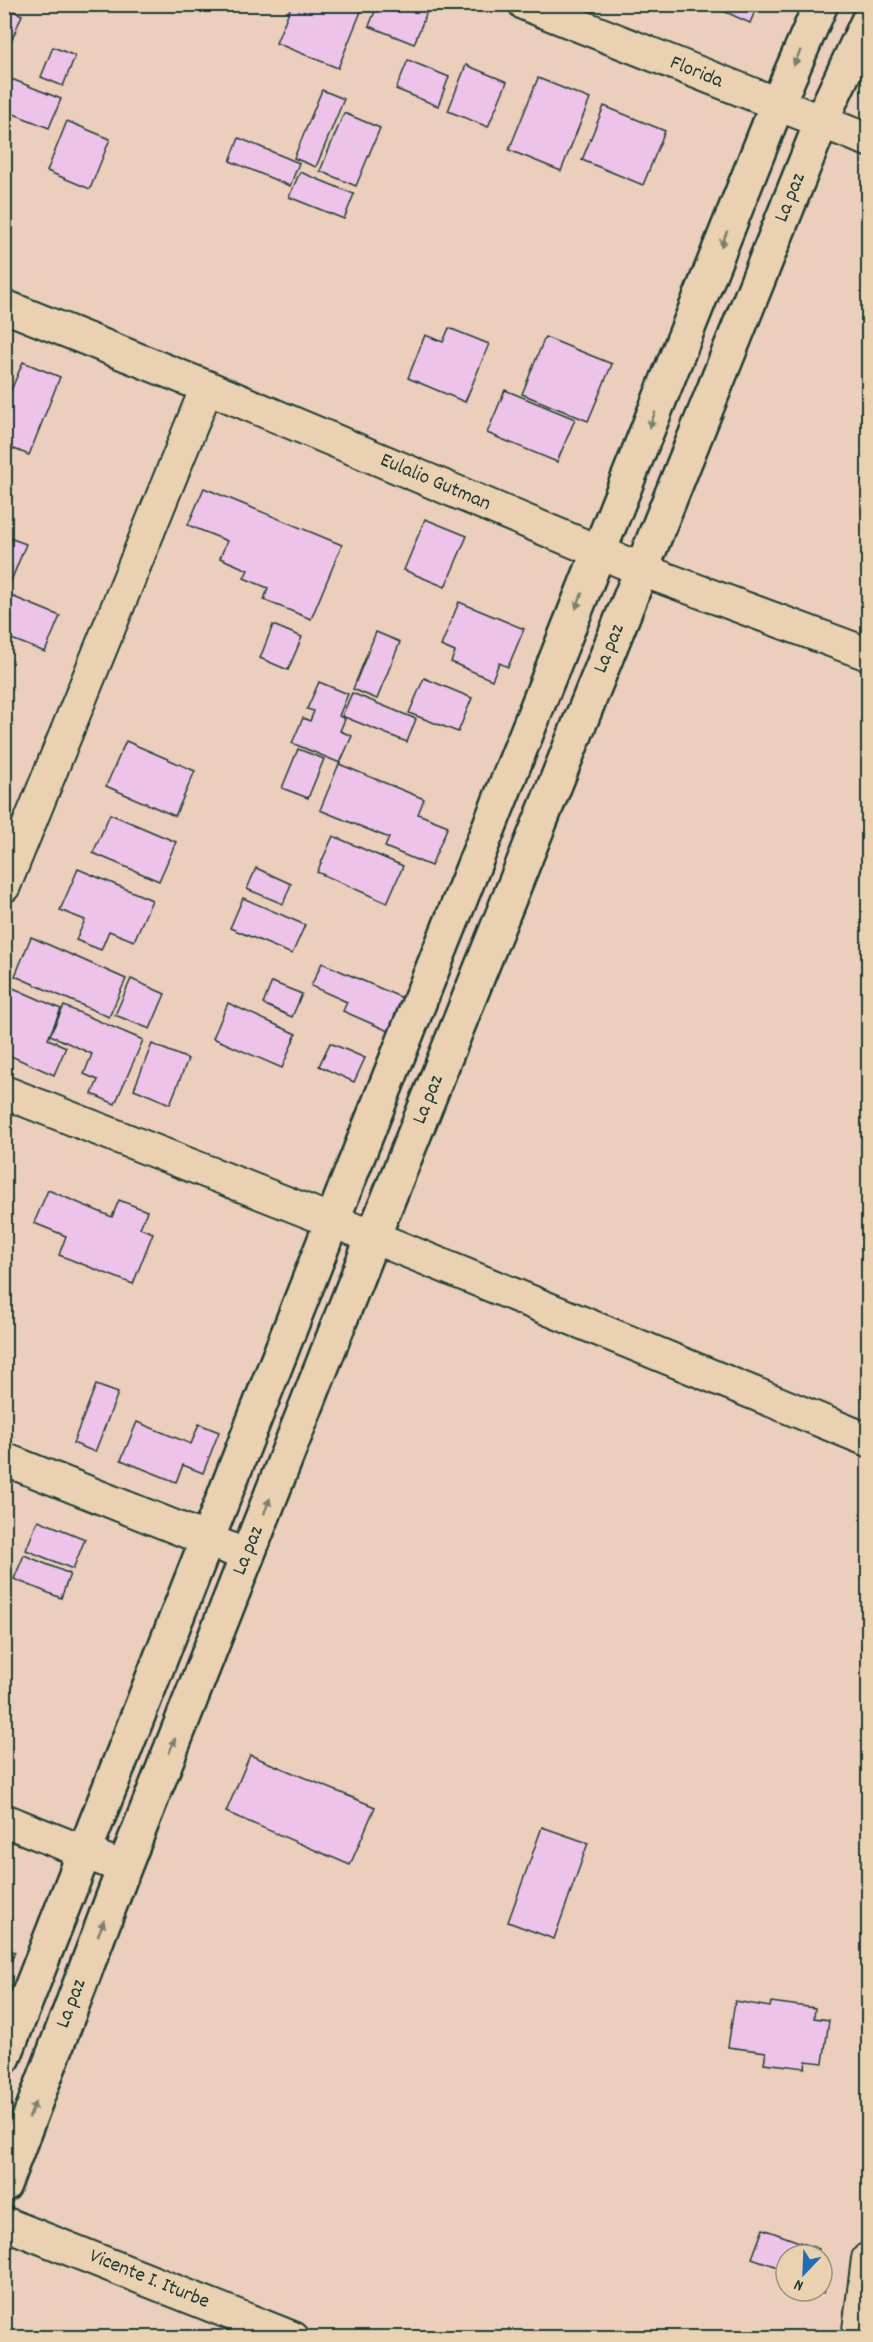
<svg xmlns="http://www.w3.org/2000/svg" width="873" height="2342" font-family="Dekko,sans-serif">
	<rect width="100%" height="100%" fill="#ebcebc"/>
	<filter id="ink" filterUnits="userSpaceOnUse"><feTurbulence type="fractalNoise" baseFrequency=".0167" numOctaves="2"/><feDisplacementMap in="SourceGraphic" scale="12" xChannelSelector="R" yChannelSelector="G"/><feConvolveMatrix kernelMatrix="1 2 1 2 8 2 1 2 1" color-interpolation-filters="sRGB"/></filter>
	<g filter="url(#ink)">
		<g fill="#edc3ea" stroke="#1f3d34" stroke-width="1.5">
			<polygon points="292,4 351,4 362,9 338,68 276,43"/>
			<polygon points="378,4 430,4 414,44 369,26"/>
			<polygon points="708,4 758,4 750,23"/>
			<polygon points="4,7 22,15 4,59"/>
			<polygon points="53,47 75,56 63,86 41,77"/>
			<polygon points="408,60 449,77 438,106 396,89"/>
			<polygon points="466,65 507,82 488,127 448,111"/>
			<polygon points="4,76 61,99 49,128 4,110"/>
			<polygon points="538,78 590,99 561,171 509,150"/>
			<polygon points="322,90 344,99 316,167 294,158"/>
			<polygon points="604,106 665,131 643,185 582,160"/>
			<polygon points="344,113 380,128 356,186 320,171"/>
			<polygon points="67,121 110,139 90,189 47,171"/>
			<polygon points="239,138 299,163 290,186 230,161"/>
			<polygon points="300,172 354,194 344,219 289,197"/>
			<polygon points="449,328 489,344 465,402 408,378 425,335 443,342"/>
			<polygon points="545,337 612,364 588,421 522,394"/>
			<polygon points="23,362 60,377 29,455 4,445 4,407"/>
			<polygon points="505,390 575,419 557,462 487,433"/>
			<polygon points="204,488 342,545 311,619 264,600 268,588 244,578 248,570 220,558 227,541 188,525"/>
			<polygon points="425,519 467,536 445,587 404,570"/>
			<polygon points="4,536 26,544 11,581 4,578"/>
			<polygon points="9,595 60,616 45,652 4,636 4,598 7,599"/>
			<polygon points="459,602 524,629 508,667 499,663 492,680 451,662 455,652 441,646"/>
			<polygon points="273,625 302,637 288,670 260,658"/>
			<polygon points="376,632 400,642 377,699 353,689"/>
			<polygon points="424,678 472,698 458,732 409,713"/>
			<polygon points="319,682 348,694 339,716 345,719 340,731 352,736 340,763 292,743 303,718 310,721 314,711 307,709"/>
			<polygon points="352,693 416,719 407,742 342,716"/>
			<polygon points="126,741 195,771 175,816 106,786"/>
			<polygon points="298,749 324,759 308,798 282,788"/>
			<polygon points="339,764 424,799 418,814 448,826 431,866 385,847 389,838 320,810"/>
			<polygon points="110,814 176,842 159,881 93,853"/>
			<polygon points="333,836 403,866 387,903 317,872"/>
			<polygon points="256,868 291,884 283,904 247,889"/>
			<polygon points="78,869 152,900 134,941 109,931 101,950 76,940 85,920 60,910"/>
			<polygon points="243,898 305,925 292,954 230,928"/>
			<polygon points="31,937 126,979 109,1017 15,976"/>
			<polygon points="322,963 407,1000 393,1033 343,1011 347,1002 311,986"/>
			<polygon points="131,979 165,994 150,1029 115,1015"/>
			<polygon points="272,982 302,994 292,1017 263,1004"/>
			<polygon points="4,984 61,1009 48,1039 66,1047 54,1075 4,1053"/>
			<polygon points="228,1003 296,1034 282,1068 213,1038"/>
			<polygon points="64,1006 143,1040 115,1104 92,1094 98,1080 84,1074 92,1054 50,1035"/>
			<polygon points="330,1043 365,1058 354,1082 319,1066"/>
			<polygon points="152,1044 188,1059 170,1104 134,1089"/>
			<polygon points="48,1190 112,1217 119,1200 147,1211 140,1228 153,1233 133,1284 59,1255 66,1236 34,1223"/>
			<polygon points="96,1385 118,1393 95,1452 73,1443"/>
			<polygon points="137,1422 191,1444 199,1424 219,1432 203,1473 183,1465 176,1482 121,1460"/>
			<polygon points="38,1520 85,1539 73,1569 26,1550"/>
			<polygon points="24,1555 70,1574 61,1598 14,1579"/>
			<polygon points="4,1591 11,1594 4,1611"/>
			<polygon points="250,1755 375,1807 350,1865 226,1812"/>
			<polygon points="542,1827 588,1843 554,1939 508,1922"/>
			<polygon points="4,1948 15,1952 4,1979"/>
			<polygon points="735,2001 770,2007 771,2002 815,2008 814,2018 829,2020 823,2063 806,2061 805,2068 764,2063 766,2052 728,2047"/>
			<polygon points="763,2229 819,2249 817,2255 786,2255 786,2270 752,2258"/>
			<polygon points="822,2269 831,2272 823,2293 819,2291 822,2291"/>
		</g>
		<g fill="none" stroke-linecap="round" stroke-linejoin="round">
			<defs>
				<g id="street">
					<polyline points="525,4 868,140"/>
					<polyline points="4,306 207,387 642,570 868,654"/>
					<polyline points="4,886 207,387"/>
					<polyline points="4,1092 373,1237 868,1440"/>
					<polyline points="4,1459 248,1556"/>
					<polyline points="4,1820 124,1868"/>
					<polyline points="4,2223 293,2338"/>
					<polyline points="858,2338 868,2259"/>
				</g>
				<g id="secondary">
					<polyline points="4,2057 344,1191 777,105 821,4"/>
					<polyline points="4,2185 124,1868 373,1237 828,106 868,21"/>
				</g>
			</defs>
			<use href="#street" stroke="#1f3d34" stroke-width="36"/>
			<use href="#secondary" stroke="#1f3d34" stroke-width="38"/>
			<use href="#street" stroke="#ead1b1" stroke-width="32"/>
			<use href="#secondary" stroke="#ead1b1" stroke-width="33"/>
		</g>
		<defs><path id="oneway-solid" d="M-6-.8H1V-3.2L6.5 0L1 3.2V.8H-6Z" transform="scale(1.5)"/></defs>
		<g fill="#7a806c">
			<use href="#oneway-solid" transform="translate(797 58) rotate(114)"/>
			<use href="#oneway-solid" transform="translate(724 239) rotate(112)"/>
			<use href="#oneway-solid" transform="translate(652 420) rotate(112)"/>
			<use href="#oneway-solid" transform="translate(579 601) rotate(112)"/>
			<use href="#oneway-solid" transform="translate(267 1506) rotate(-69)"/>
			<use href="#oneway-solid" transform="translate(172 1746) rotate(-68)"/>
			<use href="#oneway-solid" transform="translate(101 1928) rotate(-69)"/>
			<use href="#oneway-solid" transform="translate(32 2110) rotate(-69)"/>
		</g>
	</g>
	<g text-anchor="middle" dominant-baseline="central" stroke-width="4.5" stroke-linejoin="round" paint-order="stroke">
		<g font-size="21" fill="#1f3d34" stroke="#ead1b1">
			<text transform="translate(696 73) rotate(22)">Florida</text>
			<text transform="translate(791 198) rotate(-68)">La paz</text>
			<text transform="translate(435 483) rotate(23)">Eulalio Gutman</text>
			<text transform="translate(610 649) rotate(-68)">La paz</text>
			<text transform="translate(429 1100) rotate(-68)">La paz</text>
			<text transform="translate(249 1551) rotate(-68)">La paz</text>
			<text transform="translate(72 2004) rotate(-69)">La paz</text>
			<text transform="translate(149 2280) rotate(22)">Vicente I. Iturbe</text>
		</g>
	</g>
	<rect width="873" height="2342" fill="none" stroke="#ead1b1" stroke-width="24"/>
	<rect x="12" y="12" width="849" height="2318" fill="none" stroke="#1f3d34" stroke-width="2" filter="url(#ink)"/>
	<g transform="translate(804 2273) rotate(203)"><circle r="28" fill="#ead1b1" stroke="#99967f" stroke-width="1.5"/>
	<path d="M0-4.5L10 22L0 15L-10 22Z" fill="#1f6fb2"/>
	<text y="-9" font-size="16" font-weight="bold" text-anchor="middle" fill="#1f3d34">N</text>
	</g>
</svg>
